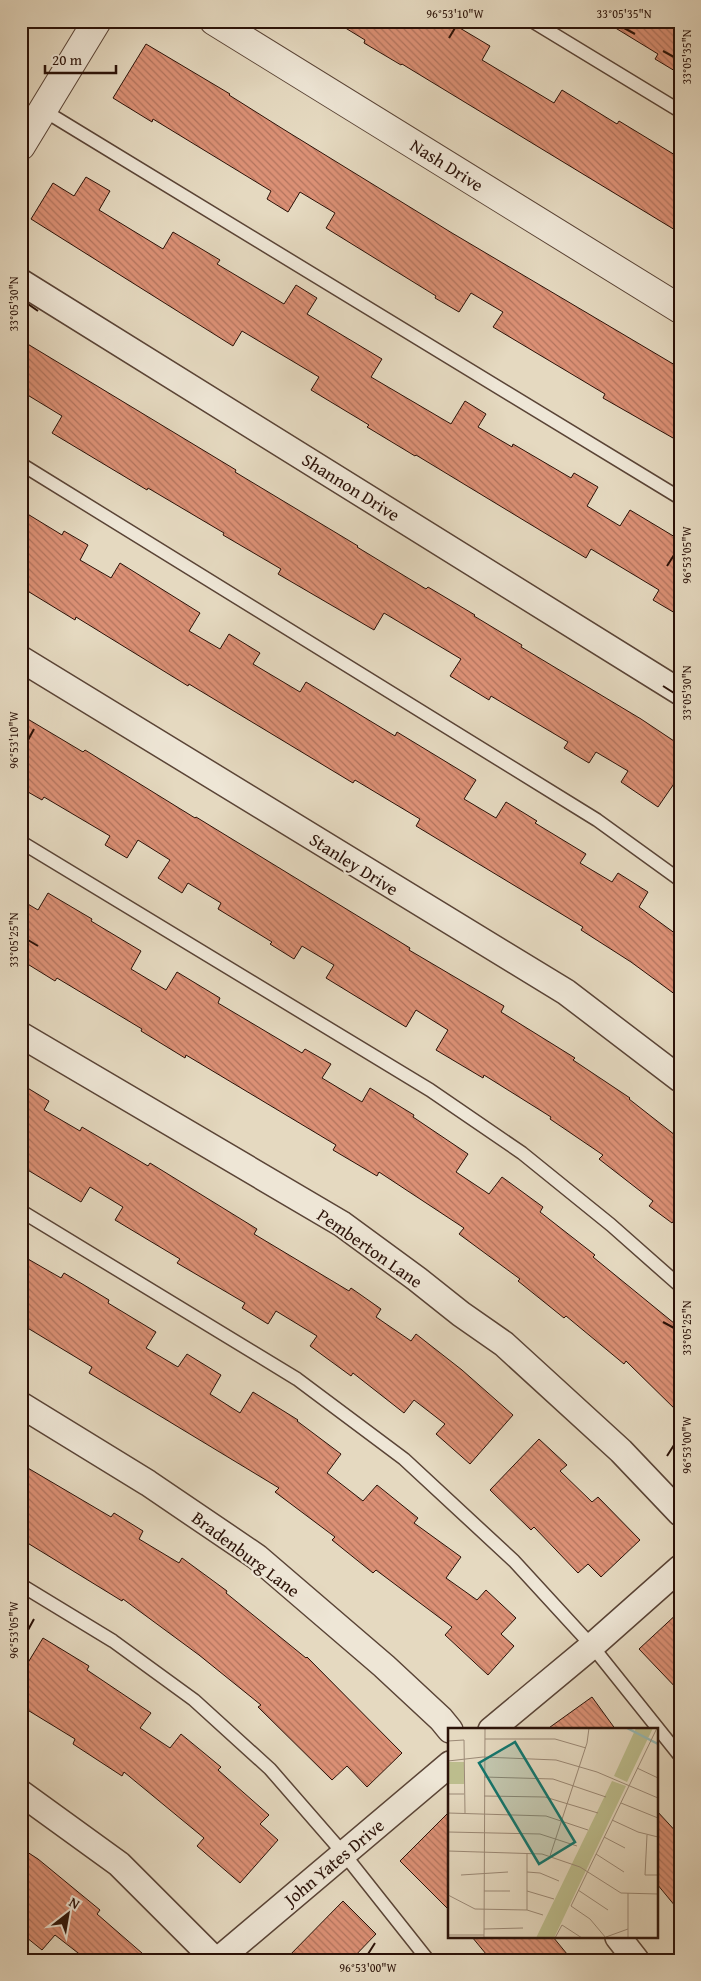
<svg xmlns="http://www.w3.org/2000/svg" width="701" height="1981" font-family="'Gentium Book Plus',serif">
	<defs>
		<pattern id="building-back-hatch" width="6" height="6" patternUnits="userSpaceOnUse" patternTransform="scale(1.25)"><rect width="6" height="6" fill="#db9075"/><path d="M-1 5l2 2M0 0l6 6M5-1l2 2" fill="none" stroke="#b2745e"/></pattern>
	</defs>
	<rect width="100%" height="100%" fill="#e5d9c0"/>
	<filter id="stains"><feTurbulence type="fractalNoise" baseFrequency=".004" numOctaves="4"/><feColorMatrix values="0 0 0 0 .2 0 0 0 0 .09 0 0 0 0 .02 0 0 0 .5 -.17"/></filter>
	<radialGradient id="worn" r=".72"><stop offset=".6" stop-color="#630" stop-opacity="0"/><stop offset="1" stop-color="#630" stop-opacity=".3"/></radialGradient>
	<g fill="url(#building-back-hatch)" stroke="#2b1208">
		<polygon points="334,21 448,21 490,46 482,60 554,103 562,90 617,124 619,121 680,158 680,233 402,64 401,65 364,43 365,40"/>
		<polygon points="604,21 680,21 680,74 655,59 658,54"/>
		<polygon points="146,44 230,94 229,95 283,129 452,233 680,368 680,442 603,398 605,394 493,327 503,312 471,293 459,312 435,298 436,296 326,228 335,213 300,192 288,212 267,199 271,191 153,119 152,122 113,98"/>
		<polygon points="86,177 110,191 99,210 163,249 173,232 220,260 217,264 284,304 296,285 317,298 307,314 382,359 371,377 451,424 465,401 486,414 478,427 512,447 513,444 571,478 574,473 598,487 587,506 620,526 630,510 680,540 680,616 653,600 659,590 591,549 586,558 416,455 415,456 367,427 369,425 311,390 319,377 242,331 233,346 31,219 53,183 74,196"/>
		<polygon points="21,340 236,470 235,472 358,546 357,547 426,589 428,587 475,615 474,616 522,645 521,647 641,719 680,745 680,775 658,807 621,782 628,771 596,752 589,763 564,748 568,742 491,696 489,700 450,676 461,659 384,613 374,630 278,574 281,569 223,535 224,533 148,488 147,490 52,433 62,416 21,391"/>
		<polygon points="21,510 62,535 64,531 88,545 80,560 111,578 120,563 200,613 189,631 220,649 229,634 260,653 253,664 300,692 306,682 395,736 397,732 476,780 464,799 496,818 506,802 537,821 535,823 586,854 580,863 612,882 618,873 648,892 639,907 680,937 680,998 631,962 581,930 583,927 416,826 420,819 355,780 353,783 189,684 188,686 76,617 75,620 21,587"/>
		<polygon points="21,715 83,752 85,750 195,818 196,817 410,948 409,950 504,1006 501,1012 575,1058 573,1060 630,1098 629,1099 680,1139 680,1213 672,1223 649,1206 653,1201 599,1159 603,1155 550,1119 551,1117 484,1075 483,1078 436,1050 448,1030 416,1010 406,1027 326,978 334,965 302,946 294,959 270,944 272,942 218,909 221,903 188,883 182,893 158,878 170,860 138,840 127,858 105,845 110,836 44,797 42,800 21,788"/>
		<polygon points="48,893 92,919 91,921 141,951 131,969 166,990 177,972 220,998 218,1003 302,1053 305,1049 331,1064 322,1078 362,1102 370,1088 414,1115 413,1117 468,1154 456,1172 489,1194 502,1177 543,1207 540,1212 595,1255 593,1257 680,1328 680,1414 626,1361 624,1364 566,1316 564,1318 518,1281 520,1279 459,1234 464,1228 379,1172 377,1176 333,1150 336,1145 186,1055 185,1058 141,1031 142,1029 57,978 55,981 21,960 21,900 38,910"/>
		<polygon points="21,1084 49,1101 44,1110 80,1131 82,1127 148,1166 150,1163 257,1229 254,1234 349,1291 351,1288 381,1309 376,1317 411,1341 416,1334 462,1370 513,1415 470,1464 436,1434 445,1424 414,1400 404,1413 353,1373 351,1376 310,1346 317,1336 276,1311 268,1324 242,1308 245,1303 177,1263 180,1259 115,1220 123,1207 90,1187 81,1202 21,1166"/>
		<polygon points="21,1255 61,1278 64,1273 109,1300 108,1303 156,1332 146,1348 178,1367 187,1354 221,1375 210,1394 240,1413 253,1392 298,1420 297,1421 341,1454 327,1473 363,1501 377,1485 418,1518 414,1523 461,1557 446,1578 477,1600 486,1590 516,1618 501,1634 514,1646 488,1675 445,1635 452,1627 376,1570 373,1573 332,1540 335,1537 275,1492 279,1488 89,1373 92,1367 21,1324"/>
		<polygon points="539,1439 567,1465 560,1471 592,1502 598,1497 640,1540 601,1577 588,1564 578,1573 534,1527 531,1530 490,1490"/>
		<polygon points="21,1464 111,1517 114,1513 143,1531 139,1539 179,1563 182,1558 227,1591 226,1593 306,1658 307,1657 402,1753 367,1787 347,1766 332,1780 258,1707 261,1705 199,1655 123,1599 122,1601 21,1539"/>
		<polygon points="680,1611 680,1692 639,1649"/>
		<polygon points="43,1638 89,1666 87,1670 151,1713 140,1728 170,1748 181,1734 221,1767 218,1770 269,1815 260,1824 278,1840 240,1883 197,1846 204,1838 124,1772 122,1776 73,1744 75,1739 21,1706 21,1674"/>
		<polygon points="592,1697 616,1730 546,1730"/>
		<polygon points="450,1811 450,1911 400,1861"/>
		<polygon points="657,1811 680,1836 680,1912 657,1884"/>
		<polygon points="21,1848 38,1859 100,1910 97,1914 150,1960 87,1960 55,1935 42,1950 21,1933"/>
		<polygon points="343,1901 376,1934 351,1960 285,1960"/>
		<polygon points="472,1937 553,1937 572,1960 491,1960"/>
	</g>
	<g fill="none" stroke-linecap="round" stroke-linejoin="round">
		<defs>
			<g id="service">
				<polyline points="532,21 680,111"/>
				<polyline points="43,110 680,498"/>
				<polyline points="21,464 597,820 680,880"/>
				<polyline points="21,842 430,1090 522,1153 611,1225 680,1286"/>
				<polyline points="21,1211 297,1379 404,1459 514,1561 592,1646 680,1756"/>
				<polyline points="21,1585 113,1641 194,1700 270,1769 344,1854 428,1960"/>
			</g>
			<g id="minor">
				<polyline points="21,282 680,692"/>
				<polyline points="21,659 566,992 680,1079"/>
				<polyline points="21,1035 342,1224 417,1279 461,1314 504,1344 621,1451 680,1513"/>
				<polyline points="21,1405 148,1483 257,1557 384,1666 441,1719 450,1730"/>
				<polyline points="491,1730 592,1646 680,1568"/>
				<polyline points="21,1793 119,1864 215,1960"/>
				<polyline points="618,1937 636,1960"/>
				<polyline points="218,1960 450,1764"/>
			</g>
			<g id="tertiary">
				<polyline points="214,21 680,309"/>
				<polyline points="21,146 97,21"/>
			</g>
		</defs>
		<use href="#service" stroke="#5a4436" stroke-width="15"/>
		<use href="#minor" stroke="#5a4436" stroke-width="28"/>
		<use href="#tertiary" stroke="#5a4436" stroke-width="30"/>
		<use href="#service" stroke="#eee6d6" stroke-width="12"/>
		<use href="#minor" stroke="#eee6d6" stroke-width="25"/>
		<use href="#tertiary" stroke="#eee6d6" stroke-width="28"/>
	</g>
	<path fill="none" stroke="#2b1208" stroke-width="2" d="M 624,28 L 635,34M 449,38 L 455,28M 663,51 L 674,57M 28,304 L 38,311M 667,566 L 674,555M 663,686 L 674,693M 28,740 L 34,729M 28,940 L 38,946M 663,1322 L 674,1328M 667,1456 L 674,1445M 28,1630 L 34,1619M 368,1954 L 375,1943"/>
	<g text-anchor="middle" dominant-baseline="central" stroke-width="4.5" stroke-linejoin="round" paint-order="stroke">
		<g font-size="18" fill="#2b1208" stroke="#eee6d6">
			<text transform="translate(447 165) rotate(32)">Nash Drive</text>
			<text transform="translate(351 487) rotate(32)">Shannon Drive</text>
			<text transform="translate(354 864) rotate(32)">Stanley Drive</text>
			<text transform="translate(370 1248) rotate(35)">Pemberton Lane</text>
			<text transform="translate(246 1554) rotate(37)">Bradenburg Lane</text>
			<text transform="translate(334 1862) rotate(-40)">John Yates Drive</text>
		</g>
	</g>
	<g transform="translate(448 1728)">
		<rect width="210" height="210" fill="#e5d9c0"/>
		<path d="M 188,0 L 205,0 L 179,54 L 166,48 ZM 164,53 L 178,58 L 106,210 L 88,210 Z" fill="#bcbd8d"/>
		<path d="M 0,34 L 16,34 L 16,56 L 0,56 Z" fill="#bcbd8d"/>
		<path fill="none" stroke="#96bab6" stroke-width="2.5" d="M 179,0 L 210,16"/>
		<path fill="none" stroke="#9b8976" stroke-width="1" d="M 37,11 L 107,11 L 138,20M 0,13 L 16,12 L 17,85M 0,33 L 35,29 L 108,32 L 149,44 L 210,70M 189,40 L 210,50M 36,49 L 105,51 L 158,69M 0,66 L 16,66M 36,68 L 97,69 L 150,85M 173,75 L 210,90M 0,85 L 98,88 L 140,102M 164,92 L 190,104 L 210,109M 0,104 L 92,106 L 129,118M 199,107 L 197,147 L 210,147M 156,109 L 177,120M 0,123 L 94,126 L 132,139 L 173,165 L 210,166M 148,126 L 176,144M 102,128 L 139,15 L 141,0M 79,144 L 92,145 L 111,153M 13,147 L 60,144M 130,162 L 160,182M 36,163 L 62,163M 79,163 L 106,171M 0,167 L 27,181 L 79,182 L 95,187M 79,182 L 79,125M 36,201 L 75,200M 0,207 L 36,207M 158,209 L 180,201M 36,210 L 37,0M 107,210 L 114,197 L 134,210M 158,210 L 142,191 L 123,178 L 209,0M 180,210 L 180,165"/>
		<path fill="#0f766e" fill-opacity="0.15" stroke="#0f766e" stroke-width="2.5" d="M 67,14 L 127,114 L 91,136 L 31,35 Z"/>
		<rect width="210" height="210" fill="none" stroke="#2b1208" stroke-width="2.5"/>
	</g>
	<rect width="701" height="1981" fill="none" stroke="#e5d9c0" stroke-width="55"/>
	<g transform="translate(68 1914) rotate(31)" stroke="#eee6d6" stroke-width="4" paint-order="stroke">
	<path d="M0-4L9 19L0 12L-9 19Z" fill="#2b1208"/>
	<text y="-8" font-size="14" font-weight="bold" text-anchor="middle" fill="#2b1208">N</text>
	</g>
	<path d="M45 65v8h71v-8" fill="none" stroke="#2b1208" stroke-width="2.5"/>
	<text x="52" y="65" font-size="15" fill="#2b1208" stroke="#eee6d6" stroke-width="4" paint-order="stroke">20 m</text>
	<rect x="28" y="28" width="646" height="1926" fill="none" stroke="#2b1208" stroke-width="2"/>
	<g font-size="12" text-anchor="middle" fill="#2b1208">
		<text x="455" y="18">96°53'10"W</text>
		<text x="624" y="18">33°05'35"N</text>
		<text transform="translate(687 57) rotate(-90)" y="4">33°05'35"N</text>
		<text transform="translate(14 304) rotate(-90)" y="4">33°05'30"N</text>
		<text transform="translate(687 555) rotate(-90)" y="4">96°53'05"W</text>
		<text transform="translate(687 693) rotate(-90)" y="4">33°05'30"N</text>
		<text transform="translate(14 740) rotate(-90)" y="4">96°53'10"W</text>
		<text transform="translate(14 940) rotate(-90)" y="4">33°05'25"N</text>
		<text transform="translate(687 1328) rotate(-90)" y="4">33°05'25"N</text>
		<text transform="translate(687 1445) rotate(-90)" y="4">96°53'00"W</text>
		<text transform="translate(14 1630) rotate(-90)" y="4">96°53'05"W</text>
		<text x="368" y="1972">96°53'00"W</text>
	</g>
	<rect width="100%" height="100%" filter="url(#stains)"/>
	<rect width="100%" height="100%" fill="url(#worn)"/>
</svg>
